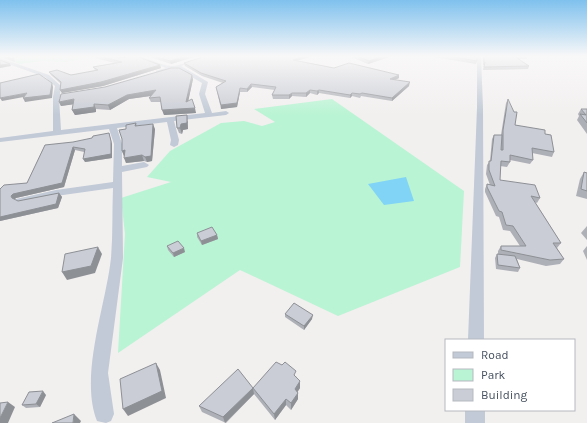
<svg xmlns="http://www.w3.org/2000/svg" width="587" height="423" font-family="Karla,sans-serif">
	<rect width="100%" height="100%" fill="#f2efef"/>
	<g fill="#b9f4d4">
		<polygon points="0,56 99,56 66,62 42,61 20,64 0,58"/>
		<polygon points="332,99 464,191 460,267 338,316 240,270 118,353 125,234 121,198 171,182 147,177 170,151 221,123 244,121 262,126 275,122 254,109"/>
	</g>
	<polygon fill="#81d4f6" points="406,177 414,201 384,205 368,184"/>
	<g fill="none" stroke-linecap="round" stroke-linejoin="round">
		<g fill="#c1cad6" fill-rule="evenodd">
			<path d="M 134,56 C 147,56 158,65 171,66 C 180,67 198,56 211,56 L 181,66 L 208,82 L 205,94 L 212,113 L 226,111 L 229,113 L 226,115 L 174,121 L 179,140 L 178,145 L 174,147 L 170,145 L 171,140 L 167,122 L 117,128 L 122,144 L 122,166 L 144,162 L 149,165 L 147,167 L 122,172 L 123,258 L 108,373 L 114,414 L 111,421 L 106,423 L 97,421 C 79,376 106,305 111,258 C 113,235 112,211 113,188 L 56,196 L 20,204 L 15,201 L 16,199 L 56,190 L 113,182 L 114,144 L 109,129 L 0,142 L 0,138 L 53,131 L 53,97 L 55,86 L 45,77 L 0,61 L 0,58 L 49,75 L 61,86 L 60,95 L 78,93 L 78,95 L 59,98 L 61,130 L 205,113 L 199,94 L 202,83 L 180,70 L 172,69 L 156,73 L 156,71 L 166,68 Z"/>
			<polygon points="477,56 481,56 483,108 484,340 468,340 477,108"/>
			<rect x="465" y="410" width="20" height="13"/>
		</g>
	</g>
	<g fill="#aeb0b7">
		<polygon points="0,56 14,56 15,62 0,57"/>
		<polygon points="94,56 119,56 118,57 160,65 161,68 103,86 62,93 60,90 60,83 51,75 49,72 71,75 96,71 95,70 93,67 115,63 95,58"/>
		<polygon points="147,56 197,56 171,64"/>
		<polygon points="349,56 392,56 368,64"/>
		<polygon points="428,56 477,56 477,61 476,64"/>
		<polygon points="483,56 528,56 527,59 518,59 529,66 528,69 483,70 484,65 483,65"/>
		<polygon points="299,61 334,68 399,75 399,78 395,80 409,86 392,101 361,96 360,98 352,96 350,98 319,93 317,95 310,93 306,97 292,96 289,99 273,99 272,95 275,90 252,87 247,92 240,92 237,107 221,109 216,87 223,83 202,76 185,66 184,63"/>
		<polygon points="193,79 188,101 196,113 164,115 161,102 151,102 149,98 151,96 129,99 110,110 96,109 96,112 75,115 72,110 73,104 61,106 59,102"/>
		<polygon points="508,99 515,125 545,134 554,152 552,157 532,153 533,160 530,164 510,160 510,162 507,167 500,166 500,180 540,198 537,203 535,202 561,243 557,248 564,259 560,264 546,266 517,259 520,268 518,272 496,269 495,258 497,254 498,254 498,251 501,246 520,246 510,231 503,230 499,217 496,216 485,192 485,189 487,184 490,185 486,174 487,165 490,161 492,139 494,135 501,135 506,103"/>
		<polygon points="581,109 587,109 587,134 577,120 579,116 578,114"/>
		<polygon points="188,121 188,129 183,130 182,134 179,133 177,128"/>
		<polygon points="136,123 137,126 155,129 152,161 147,162 144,161 126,163 125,156 124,156 122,151 126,129"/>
		<polygon points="112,144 112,158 85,162 84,152 75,150 64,187 16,198 14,200 18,201 59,193 62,197 58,208 0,221 0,189 27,183 45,145"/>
		<polygon points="584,172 587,173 587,199 576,196 580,179"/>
		<polygon points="587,226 587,240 581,233"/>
		<polygon points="197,233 217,235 218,239 202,245 197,237"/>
		<polygon points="167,246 185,252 174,257 168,250"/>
		<polygon points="587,246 587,260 583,251"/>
		<polygon points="285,314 312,319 304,330 285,317"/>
		<polygon points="296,376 300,388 297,392 298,399 291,410 286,405 275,420 254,394 226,423 202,412 199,406 253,388"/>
		<polygon points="46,395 40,407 26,408 22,405"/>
	</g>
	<g fill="#8d9095">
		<polygon points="187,56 197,56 171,64 170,61"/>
		<polygon points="303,56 313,56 293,62 293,60"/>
		<polygon points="384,56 392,56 368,64 369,61"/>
		<polygon points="10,64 11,66 0,68 0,65"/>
		<polygon points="160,65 161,68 103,86 62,93 60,90"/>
		<polygon points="192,75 193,79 187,107 186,102"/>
		<polygon points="399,75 399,78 390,82 390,79"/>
		<polygon points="410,82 409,86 392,101 392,98"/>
		<polygon points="52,83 53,87 52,98 25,102 23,98"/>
		<polygon points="251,84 252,87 247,92 247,89"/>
		<polygon points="240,88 240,92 237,107 221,109 221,105"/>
		<polygon points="156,90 157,95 129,99 110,110 108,105 127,95"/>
		<polygon points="310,90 310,93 306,97 306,93"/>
		<polygon points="319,90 319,93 317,95 317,91"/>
		<polygon points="27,93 29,96 2,101 0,98"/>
		<polygon points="292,93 292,96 289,99 289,95"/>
		<polygon points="352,93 352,96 350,98 350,95"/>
		<polygon points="74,99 76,104 61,106 59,102"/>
		<polygon points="94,104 96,109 96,112 75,115 72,110"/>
		<polygon points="195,108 196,113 164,115 162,110"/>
		<polygon points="187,115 188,129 183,130 182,134 180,128 181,124"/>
		<polygon points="153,124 155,129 152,161 147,162 145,157"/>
		<polygon points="109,133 112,144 112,158 85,162 83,159"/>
		<polygon points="73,147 75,150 64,187 16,198 14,200 12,198 11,196 13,194"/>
		<polygon points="125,150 127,156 124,156 122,151"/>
		<polygon points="142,155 144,161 126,163 124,158"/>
		<polygon points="59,193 62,197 58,208 0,221 0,217"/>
		<polygon points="217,235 218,239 202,245 201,241"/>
		<polygon points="98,247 102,254 95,273 67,280 62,272"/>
		<polygon points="184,248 185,252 174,257 173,253"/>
		<polygon points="313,315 312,319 304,330 304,326"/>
		<polygon points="156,363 160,370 166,398 128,416 123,409"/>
		<polygon points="300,381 300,388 295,396 295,389"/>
		<polygon points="253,388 254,394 225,423 223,417"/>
		<polygon points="43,391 46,395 40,407 36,404"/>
		<polygon points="298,393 298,399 291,410 291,403"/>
		<polygon points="286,399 286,405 275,420 274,414"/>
		<polygon points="8,402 15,407 8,423 0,423 0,418"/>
		<polygon points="74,414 81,421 80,423 73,423"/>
	</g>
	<g fill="#cacdd5" stroke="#8d9095">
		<polygon points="4,56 13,56 13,59"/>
		<polygon points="99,56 116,56 118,58 136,56 160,65 101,82 60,90 61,82 49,72 57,70 71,75 98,70 93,67 122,62"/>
		<polygon points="154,56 187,56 170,61"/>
		<polygon points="206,56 303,56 293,60 334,68 349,63 399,75 390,79 410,82 392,98 362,93 360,94 352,93 350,95 319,90 317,91 310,90 306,93 292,93 289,95 272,95 276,87 251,84 247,89 240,88 237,103 221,105 216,87 226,81 201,73 184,63"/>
		<polygon points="357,56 384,56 369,61"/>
		<polygon points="448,56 477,56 477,61"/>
		<polygon points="484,56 514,56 529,66 484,67 485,62 484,62"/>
		<polygon points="0,60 10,64 0,65"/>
		<polygon points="171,68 179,68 192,75 186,102 192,99 195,108 162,110 160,97 149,98 156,90 127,95 108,105 94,104 94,107 72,110 74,99 59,102 61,94 105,87"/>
		<polygon points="39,74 52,83 50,95 23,98 27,93 0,98 0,83"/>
		<polygon points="508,99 514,112 517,112 515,125 545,130 545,134 551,135 554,152 532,148 533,160 510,155 510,162 501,161 500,180 535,185 540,198 531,196 561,243 553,243 564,259 550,260 501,250 501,246 526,246 513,226 506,225 502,212 499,211 487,187 487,184 495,186 489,170 489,161 491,161 494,135 502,135 501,150 503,150 503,130"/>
		<polygon points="581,109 587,109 587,123 580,114 586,115"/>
		<polygon points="187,115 187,123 181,124 180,128 177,128 176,116"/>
		<polygon points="136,123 135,126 153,124 151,156 145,157 142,155 124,158 125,150 122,151 122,139 119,130 126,129 126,125"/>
		<polygon points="109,133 111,141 111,154 83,159 85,149 73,147 62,183 13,194 11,196 12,198 18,201 59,193 56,204 0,217 0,189 4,185 27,183 45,145 73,142 92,138 93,136"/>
		<polygon points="584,172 587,173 587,191 581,189"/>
		<polygon points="212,227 217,235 201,241 197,233"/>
		<polygon points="178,241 184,248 173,253 167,246"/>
		<polygon points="98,247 91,266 62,272 65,254"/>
		<polygon points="497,254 515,256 520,268 498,265"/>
		<polygon points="294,303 313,315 304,326 285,314"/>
		<polygon points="276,362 282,365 285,362 296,371 294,375 300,381 295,389 298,393 291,403 286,399 274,414 253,388"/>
		<polygon points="156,363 162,391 123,409 120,379"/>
		<polygon points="238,369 253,388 223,417 199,406"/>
		<polygon points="43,391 36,404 22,405 29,392"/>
		<polygon points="8,402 0,418 0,403"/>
		<polygon points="74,414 73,423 52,423"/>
	</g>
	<linearGradient id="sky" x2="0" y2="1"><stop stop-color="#7fc1ee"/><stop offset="0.49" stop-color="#f9f8f8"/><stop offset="1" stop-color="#f9f8f8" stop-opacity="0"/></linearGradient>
	<rect width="587" height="115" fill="url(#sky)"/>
	<rect x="445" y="339" width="130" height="72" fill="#ffffff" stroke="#b5b9bf"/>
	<rect x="453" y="352" width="20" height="6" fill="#c1cad6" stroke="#b5b9bf"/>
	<text x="481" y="359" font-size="12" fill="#45505f">Road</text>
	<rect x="453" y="369" width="20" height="12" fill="#b9f4d4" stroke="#b5b9bf"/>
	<text x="481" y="379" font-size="12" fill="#45505f">Park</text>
	<rect x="453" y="389" width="20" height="12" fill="#cacdd5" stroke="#b5b9bf"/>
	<text x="481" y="399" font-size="12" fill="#45505f">Building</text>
</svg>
